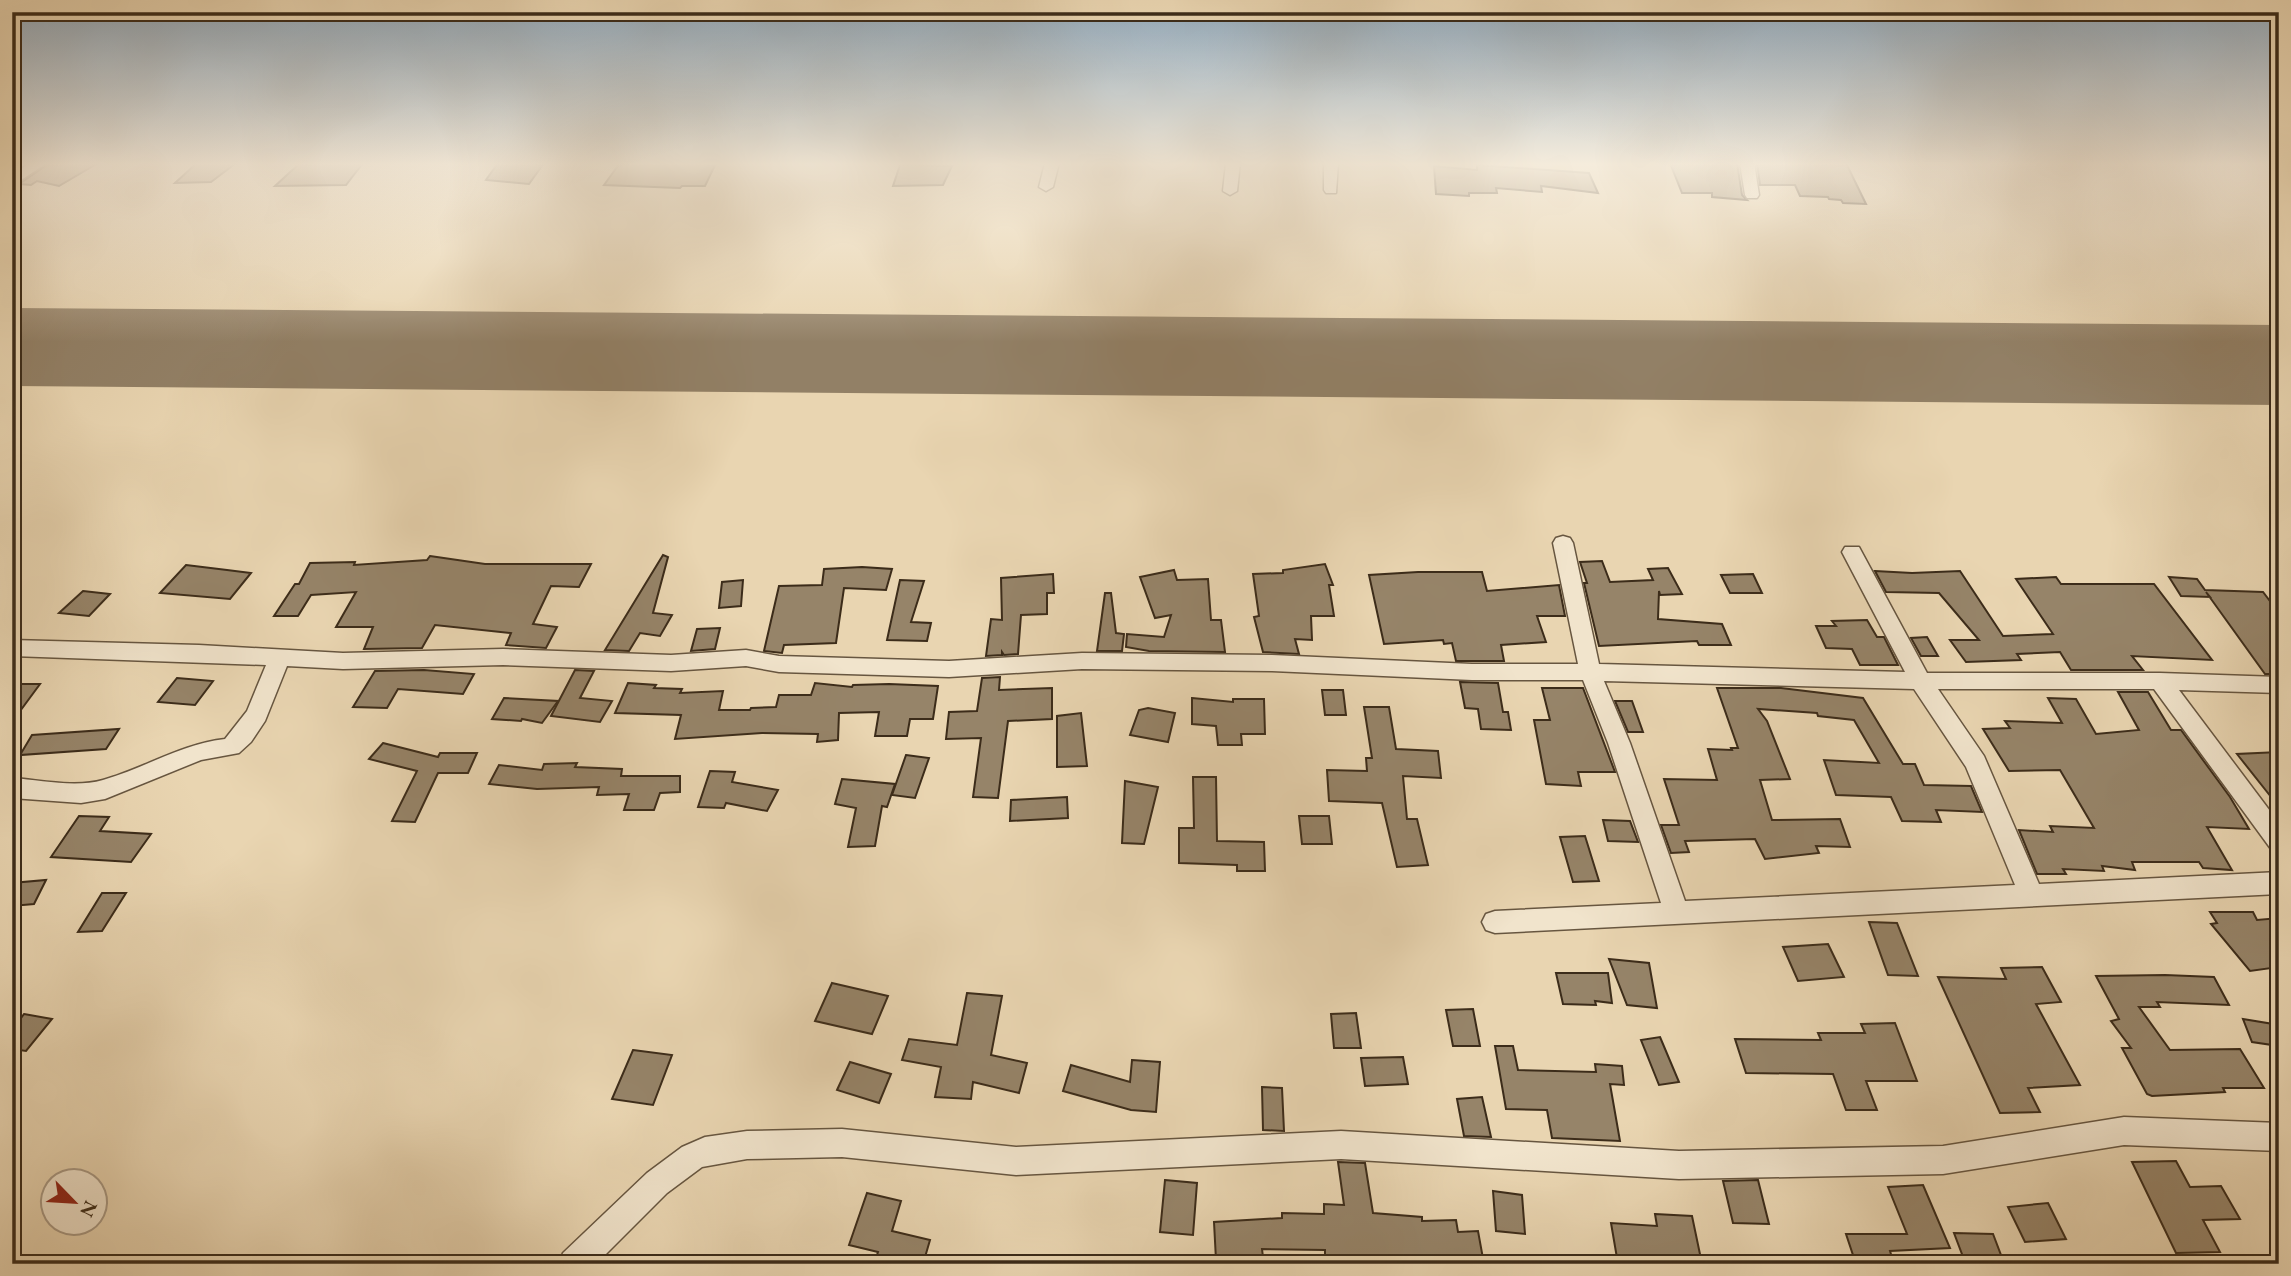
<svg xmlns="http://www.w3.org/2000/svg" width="2291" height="1276" font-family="'EB Garamond',serif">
	<rect width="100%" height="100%" fill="#e9d5b1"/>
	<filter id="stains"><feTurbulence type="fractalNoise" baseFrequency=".00286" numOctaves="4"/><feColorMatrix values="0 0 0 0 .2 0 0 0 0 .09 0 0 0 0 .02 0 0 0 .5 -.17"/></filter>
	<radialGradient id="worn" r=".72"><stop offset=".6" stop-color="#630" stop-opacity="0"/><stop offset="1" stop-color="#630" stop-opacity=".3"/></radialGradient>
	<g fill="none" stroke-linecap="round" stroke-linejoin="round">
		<polygon fill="#928066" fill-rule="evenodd" points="12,308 2279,325 2279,405 12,386"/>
	</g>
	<g fill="#968469" stroke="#3c2c1a" stroke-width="2">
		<polygon points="50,163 98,163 59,186 37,181 31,185 19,184"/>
		<polygon points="197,163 236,163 211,182 175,183"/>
		<polygon points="300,163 363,163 346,185 275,186"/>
		<polygon points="498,163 544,163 529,184 486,180"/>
		<polygon points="620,163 716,163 705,186 682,186 680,188 604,185"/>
		<polygon points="1670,163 1737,163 1742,195 1747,200 1712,197 1712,193 1682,193"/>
		<polygon points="1757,163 1846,163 1866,204 1843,203 1841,200 1829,199 1828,197 1800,196 1795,185 1760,185"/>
		<polygon points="900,165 952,166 943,185 893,186"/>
		<polygon points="1477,165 1589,173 1598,193 1541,186 1542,192 1496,188 1497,193 1469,193 1469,196 1436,194 1434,166 1477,170"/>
		<polygon points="663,555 668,557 653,613 672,615 660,636 640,633 629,651 605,650"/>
		<polygon points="430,556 485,564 591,564 579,587 551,586 533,624 557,627 546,648 506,645 511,633 435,625 422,648 364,649 373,627 336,627 356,592 311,595 298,616 274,616 295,584 299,584 310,563 355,562 354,565 427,560"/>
		<polygon points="1602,561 1610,582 1653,580 1648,569 1668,568 1682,594 1660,595 1659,591 1658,619 1722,624 1731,645 1699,645 1697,641 1599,646 1584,583 1587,583 1580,562"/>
		<polygon points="1325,564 1333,585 1329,585 1334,616 1311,616 1312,640 1295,639 1299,654 1263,652 1254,617 1259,616 1253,574 1283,573 1283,570"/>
		<polygon points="186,565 227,570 251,573 230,599 160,593"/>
		<polygon points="862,567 892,569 886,590 844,588 836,643 784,645 782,653 764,651 779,586 822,585 824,569"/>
		<polygon points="1174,570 1177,580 1208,579 1211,620 1221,620 1225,652 1149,651 1126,647 1127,634 1164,637 1171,615 1155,618 1140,577"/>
		<polygon points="1875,571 1912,573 1960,571 2003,636 2053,634 2016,579 2056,577 2061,584 2154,584 2212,660 2132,656 2143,670 2071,670 2060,652 2017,654 2021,660 1966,662 1950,640 1979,640 1939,593 1886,592"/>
		<polygon points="1418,572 1482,572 1487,591 1559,585 1565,616 1537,616 1546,642 1501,645 1504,661 1456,661 1452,643 1444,644 1443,640 1384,644 1369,575"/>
		<polygon points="1053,574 1054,593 1047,593 1047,614 1021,615 1018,654 1004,655 1002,652 1002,655 986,656 991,619 1002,620 1001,578"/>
		<polygon points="1753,574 1762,593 1730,593 1721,575"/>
		<polygon points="2169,577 2197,579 2205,590 2263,592 2279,613 2279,674 2265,674 2206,592 2210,597 2181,596"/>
		<polygon points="743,580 741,606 719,608 722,582"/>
		<polygon points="900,580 924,581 911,622 931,623 927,641 887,640"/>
		<polygon points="83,591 110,594 89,616 59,613"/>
		<polygon points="1105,593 1111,593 1116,633 1124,634 1122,651 1097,651"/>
		<polygon points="1867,620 1877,637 1884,637 1898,665 1860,665 1852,649 1826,648 1816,626 1836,626 1832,621"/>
		<polygon points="720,628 715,649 691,651 697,629"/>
		<polygon points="1927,637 1938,656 1921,656 1911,638"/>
		<polygon points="424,670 474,674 463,694 398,689 387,708 353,707 375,671"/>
		<polygon points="575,670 594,671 580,698 612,701 600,722 551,716"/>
		<polygon points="1000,677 999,690 1052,688 1052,719 1008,721 998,798 973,797 981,738 946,739 949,712 977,711 982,678"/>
		<polygon points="177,678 213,681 195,705 158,702"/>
		<polygon points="1460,682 1498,683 1503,712 1508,712 1511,730 1481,729 1478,709 1465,708"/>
		<polygon points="628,683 656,685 654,688 682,689 680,693 723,691 719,710 750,710 751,708 776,707 779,695 811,695 815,683 852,687 853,685 889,684 938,686 933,719 910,719 907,736 875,736 879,712 839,713 838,740 817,742 818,734 762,733 675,739 681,715 615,713"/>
		<polygon points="12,684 40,684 12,722"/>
		<polygon points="1542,688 1583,688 1615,772 1578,772 1581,786 1546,784 1534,720 1550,720"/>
		<polygon points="1717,688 1781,688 1863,698 1903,764 1915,764 1924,785 1971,786 1982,812 1936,810 1941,822 1902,821 1891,797 1836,795 1824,760 1879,763 1854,720 1818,716 1817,713 1758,709 1767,721 1790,779 1760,780 1772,820 1840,819 1850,847 1816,846 1819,853 1765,859 1755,839 1685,841 1689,852 1671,853 1661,825 1679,825 1664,779 1717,780 1708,749 1732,750 1731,748 1738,748"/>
		<polygon points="1322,690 1343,690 1346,715 1325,715"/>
		<polygon points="2118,692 2148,692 2171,730 2181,730 2230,797 2249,829 2207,827 2232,870 2203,868 2199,862 2132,862 2135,870 2102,866 2104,871 2063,869 2066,874 2037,874 2019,830 2053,832 2050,826 2094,828 2060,770 2009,771 1983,729 2010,728 2005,721 2062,723 2048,698 2076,699 2096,734 2139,730"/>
		<polygon points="504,698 558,701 542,723 522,719 521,721 492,719"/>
		<polygon points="1192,698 1233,702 1233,699 1264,699 1265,734 1241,734 1242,745 1218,745 1216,726 1192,724"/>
		<polygon points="1615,701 1632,701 1643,732 1628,732"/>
		<polygon points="1364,707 1389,707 1396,749 1438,751 1441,778 1403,776 1407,819 1417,819 1428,865 1397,867 1382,803 1329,801 1327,770 1367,771 1366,758 1372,758"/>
		<polygon points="1148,708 1175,713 1168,742 1130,735 1139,710"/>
		<polygon points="1081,713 1087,766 1057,767 1057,716"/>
		<polygon points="119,729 106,749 20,755 32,735"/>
		<polygon points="383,743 438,757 440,753 477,753 468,773 438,773 415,822 392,821 417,771 369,759"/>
		<polygon points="2279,752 2279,807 2237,754"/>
		<polygon points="906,755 929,758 915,798 892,795"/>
		<polygon points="577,763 575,767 622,769 621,776 680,776 680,792 660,793 654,810 624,810 629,794 597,795 599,787 537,789 489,784 499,765 542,770 544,764"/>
		<polygon points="710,771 735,772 732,782 778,790 767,811 726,803 724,808 698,807"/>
		<polygon points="1193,777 1216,777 1217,841 1264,842 1265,871 1237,871 1237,865 1179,863 1179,828 1194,828"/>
		<polygon points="842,779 895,784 887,807 882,806 875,846 848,847 856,808 835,804"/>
		<polygon points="1125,781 1158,787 1144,844 1122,843"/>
		<polygon points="1067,797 1068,818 1010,821 1011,800"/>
		<polygon points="79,816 109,817 100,831 151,834 131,862 51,857"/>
		<polygon points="1299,816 1329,816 1332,844 1302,844"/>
		<polygon points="1603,820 1630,821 1638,842 1608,841"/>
		<polygon points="1585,836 1599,881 1573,882 1560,837"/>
		<polygon points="46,880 34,904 12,906 12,883"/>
		<polygon points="102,893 126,893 102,931 78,932"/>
		<polygon points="2210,912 2253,912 2257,920 2279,918 2279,967 2250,971 2211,924 2217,923"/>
		<polygon points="1869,922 1897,923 1918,976 1888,975"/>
		<polygon points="1828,944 1844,977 1798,981 1783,947"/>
		<polygon points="1609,959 1649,963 1657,1008 1627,1005"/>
		<polygon points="2042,967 2061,1002 2036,1004 2080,1085 2028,1088 2040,1112 2000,1113 1938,977 2006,979 2001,968"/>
		<polygon points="1556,973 1608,973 1612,1003 1595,1001 1596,1005 1563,1004"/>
		<polygon points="2165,975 2214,977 2229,1005 2157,1002 2160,1007 2139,1007 2170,1050 2240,1049 2264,1088 2223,1088 2225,1092 2152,1096 2147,1094 2122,1048 2131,1048 2111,1021 2119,1019 2096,976"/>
		<polygon points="832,983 888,996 872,1034 815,1021"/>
		<polygon points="967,993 1002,996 991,1055 1027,1063 1019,1093 973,1082 971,1099 935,1097 941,1067 902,1060 909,1039 957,1045"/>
		<polygon points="1473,1009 1480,1046 1453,1046 1446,1010"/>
		<polygon points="1356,1013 1361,1048 1334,1048 1331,1014"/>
		<polygon points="24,1014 52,1019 26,1051 12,1049 12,1030"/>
		<polygon points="2243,1019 2273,1024 2279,1037 2279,1046 2252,1042"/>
		<polygon points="1895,1023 1917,1081 1866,1081 1877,1110 1846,1110 1833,1074 1746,1073 1735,1039 1821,1040 1818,1033 1865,1033 1861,1024"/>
		<polygon points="1660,1037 1679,1082 1659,1085 1641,1040"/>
		<polygon points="1495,1046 1513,1046 1518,1070 1596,1072 1595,1064 1622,1066 1624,1085 1610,1084 1620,1141 1552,1138 1547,1110 1506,1109"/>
		<polygon points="633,1050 672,1055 653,1105 612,1099"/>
		<polygon points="1403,1057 1408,1084 1365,1086 1361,1058"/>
		<polygon points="1132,1060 1160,1062 1156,1112 1131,1110 1063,1091 1071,1065 1130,1082"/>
		<polygon points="850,1062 891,1074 879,1103 837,1090"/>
		<polygon points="1262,1087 1282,1088 1284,1131 1263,1130"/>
		<polygon points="1482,1097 1491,1137 1464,1136 1457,1099"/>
		<polygon points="2176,1161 2190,1187 2221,1186 2240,1219 2203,1220 2220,1252 2176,1253 2132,1162"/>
		<polygon points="1338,1162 1365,1163 1373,1213 1422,1217 1422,1221 1456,1220 1458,1232 1478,1231 1484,1264 1325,1264 1325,1250 1262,1249 1263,1257 1216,1260 1214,1222 1282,1218 1282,1213 1324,1214 1324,1204 1344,1205"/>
		<polygon points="1165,1180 1197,1183 1193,1235 1160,1232"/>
		<polygon points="1758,1180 1769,1224 1733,1223 1723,1181"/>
		<polygon points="1923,1185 1950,1248 1890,1251 1894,1264 1856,1264 1846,1234 1907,1234 1888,1187"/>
		<polygon points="1493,1191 1522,1195 1525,1234 1496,1231"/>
		<polygon points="867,1193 901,1201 892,1231 930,1240 923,1264 874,1264 878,1252 849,1245"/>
		<polygon points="2048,1203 2066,1239 2025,1242 2008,1207"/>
		<polygon points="1655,1214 1692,1216 1701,1259 1617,1258 1611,1223 1657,1226"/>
		<polygon points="1954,1233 1993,1234 2004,1263 1965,1262"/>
	</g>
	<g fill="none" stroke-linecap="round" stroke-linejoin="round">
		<defs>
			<g id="minor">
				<polygon points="30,163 47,163 12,186 12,175"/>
				<polygon points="1045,163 1059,163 1053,187 1046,191 1039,187"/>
				<polygon points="1226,163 1240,163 1237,191 1230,195 1223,191"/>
				<polygon points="1324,163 1338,163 1336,193 1326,193 1324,190"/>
				<polygon points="1740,163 1754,163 1759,195 1757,198 1747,198 1745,195"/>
				<path d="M 1563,536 L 1570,538 L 1573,543 L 1599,664 L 1905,672 L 1842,552 L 1845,547 L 1859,547 L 1927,673 L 2160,673 L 2279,677 L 2279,693 L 2179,690 L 2279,823 L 2279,852 L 2271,849 L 2154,689 L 1938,689 L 1984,756 L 2039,884 L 2279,872 L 2279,894 L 1495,933 L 1486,930 L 1482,922 L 1486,914 L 1495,911 L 1661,903 L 1608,743 L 1583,680 L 1472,680 L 1272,671 L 1082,669 L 949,677 L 779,672 L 746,666 L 671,671 L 503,665 L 343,669 L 287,666 L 265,721 L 251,742 L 239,753 L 201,760 L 105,799 L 81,803 L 12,798 L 12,778 C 41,780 75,788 103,780 C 145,768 181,744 225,739 L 247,711 L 266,665 L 12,656 L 12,640 L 199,645 L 343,653 L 503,649 L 671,655 L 746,650 L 779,656 L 949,661 L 1082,653 L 1272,655 L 1472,664 L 1578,664 L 1553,543 L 1556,538 ZM 1604,681 L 1914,689 L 1966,767 L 2015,885 L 1685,901 L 1630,743 Z"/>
				<polygon points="2124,1117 2279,1123 2279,1151 2124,1145 1943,1174 1679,1179 1341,1159 1016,1175 842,1157 747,1159 702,1167 667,1193 596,1264 559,1264 563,1253 647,1173 682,1147 705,1137 747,1131 842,1129 1016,1147 1341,1131 1679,1151 1943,1146"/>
			</g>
		</defs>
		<use href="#minor" stroke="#675640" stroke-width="3"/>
		<use href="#minor" fill="#f1e4cc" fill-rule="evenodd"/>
	</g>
	<linearGradient id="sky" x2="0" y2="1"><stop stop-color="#91aabe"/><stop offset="0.48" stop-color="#f5ecdc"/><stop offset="1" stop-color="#f5ecdc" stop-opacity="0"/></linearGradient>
	<rect width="2291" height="342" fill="url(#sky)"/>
	<rect width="2291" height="1276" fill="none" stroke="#e9d5b1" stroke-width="42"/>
	<rect x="14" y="14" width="2263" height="1248" fill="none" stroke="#3c2c1a" stroke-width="3.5"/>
	<rect x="21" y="21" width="2249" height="1234" fill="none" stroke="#3c2c1a" stroke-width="2"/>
	<g transform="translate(74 1202) rotate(115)"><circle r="33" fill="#f1e4cc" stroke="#a99a85" stroke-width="2"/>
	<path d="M0-5L12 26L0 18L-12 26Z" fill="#8f2418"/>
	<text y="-10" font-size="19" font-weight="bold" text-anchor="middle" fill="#3c2c1a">N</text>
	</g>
	<rect width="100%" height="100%" filter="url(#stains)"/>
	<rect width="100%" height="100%" fill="url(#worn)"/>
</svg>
